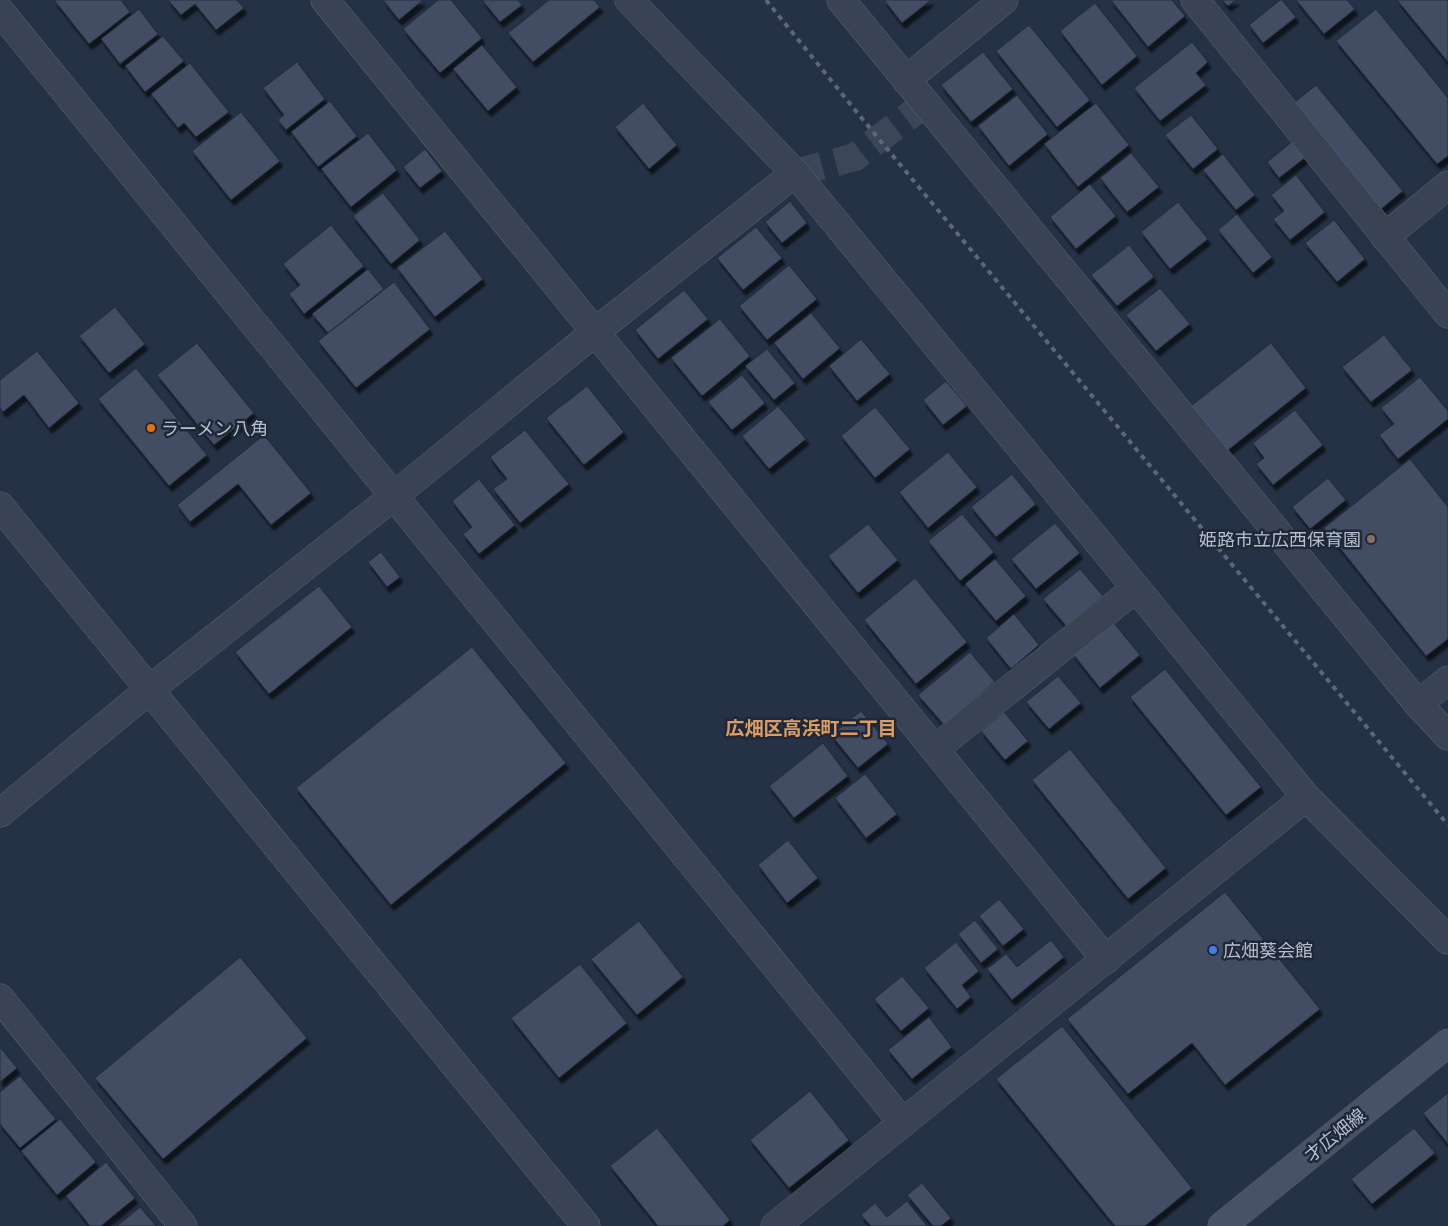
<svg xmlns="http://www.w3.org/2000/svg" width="1448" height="1226" font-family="'Roboto Condensed','Noto Sans JP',sans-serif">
	<defs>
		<filter id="shadow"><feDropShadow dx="3" dy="5.5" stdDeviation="1" flood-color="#0009"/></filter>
	</defs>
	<rect width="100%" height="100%" fill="#253144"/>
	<g fill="#424e64" stroke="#202a3b" filter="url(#shadow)">
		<polygon points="54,0 121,0 130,12 89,44"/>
		<polygon points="168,0 237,0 244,8 216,30 195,4 181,15"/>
		<polygon points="383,0 423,0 399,20"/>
		<polygon points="438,0 451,0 482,38 440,73 403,29"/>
		<polygon points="482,0 518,0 522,5 500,22"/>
		<polygon points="549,0 594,0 600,7 533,62 508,33"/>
		<polygon points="884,0 931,0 902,23"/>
		<polygon points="1111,0 1172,0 1185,16 1148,47"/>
		<polygon points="1222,0 1236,0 1228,6"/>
		<polygon points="1280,0 1282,0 1296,17 1263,43 1249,25"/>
		<polygon points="1296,0 1347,0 1355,9 1324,34"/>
		<polygon points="1397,0 1448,0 1448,62"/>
		<polygon points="1095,3 1137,56 1102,85 1060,31"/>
		<polygon points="139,9 158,34 120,64 101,39"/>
		<polygon points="1376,9 1448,98 1448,156 1437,164 1336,41"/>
		<polygon points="1029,25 1090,100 1057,127 996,51"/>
		<polygon points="163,36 184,61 145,92 125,66"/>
		<polygon points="1192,42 1208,62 1196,73 1206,85 1160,121 1134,88"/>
		<polygon points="482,45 517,87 488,111 453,69"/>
		<polygon points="983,52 1013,89 971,122 941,85"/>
		<polygon points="297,62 325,99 286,130 278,120 284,115 263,88"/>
		<polygon points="190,63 229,112 196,137 184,123 178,128 151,94"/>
		<polygon points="1316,85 1403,191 1381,209 1294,103"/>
		<polygon points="1017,95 1048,134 1009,166 978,126"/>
		<polygon points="330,101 357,136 318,167 291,132"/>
		<polygon points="643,103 677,145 649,169 615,127"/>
		<polygon points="1096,103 1129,145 1078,187 1044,144"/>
		<polygon points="241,112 280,161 231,200 192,151"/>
		<polygon points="1191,115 1218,149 1193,169 1165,135"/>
		<polygon points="368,133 397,170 351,207 321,169"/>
		<polygon points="1293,141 1306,157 1279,178 1267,162"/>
		<polygon points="425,149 442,171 420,188 403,167"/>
		<polygon points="1131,153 1159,187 1127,212 1100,178"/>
		<polygon points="1223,154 1255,195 1236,210 1203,170"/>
		<polygon points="1296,175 1325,212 1290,240 1273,219 1284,211 1271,195"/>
		<polygon points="1090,184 1116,216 1076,249 1050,217"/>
		<polygon points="383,193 420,240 391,264 353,216"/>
		<polygon points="790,201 807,223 782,243 765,222"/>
		<polygon points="1178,202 1208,239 1170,269 1141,232"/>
		<polygon points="1237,214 1272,257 1253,273 1218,230"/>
		<polygon points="1334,220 1365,259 1337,282 1305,243"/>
		<polygon points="331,225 364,266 304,314 289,294 300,285 283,264"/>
		<polygon points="756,227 782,258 743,290 717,258"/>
		<polygon points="445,231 483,279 435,317 397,268"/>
		<polygon points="1129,245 1154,277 1117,306 1091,275"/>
		<polygon points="789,265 817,299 767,340 739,306"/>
		<polygon points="368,269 384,289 328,333 312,314"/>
		<polygon points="394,282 430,329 356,388 318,341"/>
		<polygon points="1160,288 1190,324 1156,351 1126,315"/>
		<polygon points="684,290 708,319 658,359 635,330"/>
		<polygon points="115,307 145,344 109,373 79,336"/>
		<polygon points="811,313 840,348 803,379 774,343"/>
		<polygon points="720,319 750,356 702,396 671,358"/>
		<polygon points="1384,335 1412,370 1371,402 1342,367"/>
		<polygon points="861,339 890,374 857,401 829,366"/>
		<polygon points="197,343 254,413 214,445 157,375"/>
		<polygon points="1271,343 1306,388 1227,451 1191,406"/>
		<polygon points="767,349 795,383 774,400 745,366"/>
		<polygon points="37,351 79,403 49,428 24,395 3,412 0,408 0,380"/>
		<polygon points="136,368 207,455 169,486 98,399"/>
		<polygon points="742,375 765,403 732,430 708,402"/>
		<polygon points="1420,377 1448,411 1448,419 1398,459 1379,435 1394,424 1381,408"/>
		<polygon points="946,381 967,406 943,425 923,400"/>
		<polygon points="587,386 624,432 584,465 546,418"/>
		<polygon points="778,406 806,439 769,469 742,436"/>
		<polygon points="875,407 910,449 875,478 841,436"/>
		<polygon points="1295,410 1323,445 1273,485 1256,464 1264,458 1253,443"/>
		<polygon points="525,430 569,484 520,523 493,489 507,479 490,457"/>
		<polygon points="264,435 311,493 271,525 238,484 190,522 177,505"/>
		<polygon points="948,452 977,487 928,528 899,492"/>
		<polygon points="1410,459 1448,507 1448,639 1426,656 1324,528"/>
		<polygon points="1012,474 1036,504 996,537 971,507"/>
		<polygon points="1328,478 1346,500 1310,529 1292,507"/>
		<polygon points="479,479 515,525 479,554 463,534 472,527 452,501"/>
		<polygon points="962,514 994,552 960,581 928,541"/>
		<polygon points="1055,523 1080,553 1036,589 1011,559"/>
		<polygon points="868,524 898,560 858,593 828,556"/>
		<polygon points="381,552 400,577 387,587 368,562"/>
		<polygon points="995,559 1026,596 996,621 965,584"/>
		<polygon points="1080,569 1103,596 1066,626 1043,599"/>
		<polygon points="915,578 967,642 916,684 864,620"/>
		<polygon points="319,586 352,627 269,694 235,652"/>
		<polygon points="1014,614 1039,645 1011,669 986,638"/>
		<polygon points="1113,622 1140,655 1100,688 1073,654"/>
		<polygon points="472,647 566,763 391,905 296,788"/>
		<polygon points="970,652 995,682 944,725 918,695"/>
		<polygon points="1165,669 1261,787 1226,815 1130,697"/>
		<polygon points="1058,676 1081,703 1049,729 1026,702"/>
		<polygon points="861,711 888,744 858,768 831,735"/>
		<polygon points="1004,712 1028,741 1005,760 981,731"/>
		<polygon points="823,743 848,776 794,818 769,786"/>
		<polygon points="1070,749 1166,868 1128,899 1032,780"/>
		<polygon points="865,774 897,814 866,838 835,798"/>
		<polygon points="788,840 818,878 787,903 758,865"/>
		<polygon points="1225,892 1320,1009 1225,1085 1192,1043 1128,1094 1067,1019"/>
		<polygon points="999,899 1024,929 1003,946 979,916"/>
		<polygon points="975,920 998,949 981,963 958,934"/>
		<polygon points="639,921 683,977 637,1015 591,959"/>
		<polygon points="1051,940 1064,957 1012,1000 987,969 1006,954 1017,967"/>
		<polygon points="956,942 979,971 962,985 971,997 957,1009 924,968"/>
		<polygon points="240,957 307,1038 163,1159 95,1078"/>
		<polygon points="580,964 627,1023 559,1078 511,1018"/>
		<polygon points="902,976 929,1008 901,1031 874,999"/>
		<polygon points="929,1017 952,1047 912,1079 888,1050"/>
		<polygon points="1062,1026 1192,1188 1145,1226 1115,1226 996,1079"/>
		<polygon points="0,1047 17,1068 0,1082"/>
		<polygon points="20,1076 56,1119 20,1148 0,1124 0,1092"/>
		<polygon points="810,1091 849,1140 789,1188 750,1140"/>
		<polygon points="1448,1093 1448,1144 1423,1113"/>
		<polygon points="60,1119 96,1162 57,1195 21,1151"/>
		<polygon points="657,1128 730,1220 723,1226 658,1226 610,1166"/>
		<polygon points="1414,1128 1435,1153 1372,1204 1351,1179"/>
		<polygon points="106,1162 135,1198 101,1226 90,1226 66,1196"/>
		<polygon points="922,1183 951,1218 941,1226 933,1226 907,1195"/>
		<polygon points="907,1201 927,1226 871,1226 861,1215 875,1203 887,1217"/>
		<polygon points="140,1207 156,1226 117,1226"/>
	</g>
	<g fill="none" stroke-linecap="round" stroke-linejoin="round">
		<polyline stroke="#3b4659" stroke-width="28" stroke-dasharray="28 14" stroke-linecap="butt" points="795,173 855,157 926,103"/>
		<defs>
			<g id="minor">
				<polyline points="325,0 1106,960"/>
				<polyline points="629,0 795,173 1136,588 1306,797 1448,940"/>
				<polyline points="841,0 1418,704 1448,736"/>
				<polyline points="1195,0 1448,314"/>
				<polyline points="0,11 903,1123"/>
				<polyline points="906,80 1004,0"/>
				<polyline points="1385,237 1448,185"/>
				<polyline points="1418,704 1448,680"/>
				<polyline points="935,749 1136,588"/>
				<polyline points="0,813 149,690 394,496 595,332 795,173"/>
				<polyline points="0,998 183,1226"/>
				<polyline points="775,1226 1306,797"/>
			</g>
			<polyline id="tertiary" points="0,506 586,1226"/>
			<polyline id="secondary" points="1222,1226 1448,1043"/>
		</defs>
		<use href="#minor" stroke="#586171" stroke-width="29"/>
		<use href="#tertiary" stroke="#586171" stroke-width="29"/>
		<use href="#secondary" stroke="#586171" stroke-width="29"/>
		<use href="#minor" stroke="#3a4354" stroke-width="28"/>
		<use href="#tertiary" stroke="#3a4354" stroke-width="28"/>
		<use href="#secondary" stroke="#485267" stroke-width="28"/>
		<polyline stroke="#5c677b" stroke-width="4" stroke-dasharray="5 5" stroke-linecap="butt" points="766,0 864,121 1448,825"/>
	</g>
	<circle fill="#e8710a" stroke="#1e2839" stroke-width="2" cx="151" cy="428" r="5"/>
	<circle fill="#8d6e63" stroke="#1e2839" stroke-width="2" cx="1371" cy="539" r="5"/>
	<circle fill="#3f7fe0" stroke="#1e2839" stroke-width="2" cx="1213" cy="950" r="5"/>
	<g text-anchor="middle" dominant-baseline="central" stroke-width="5" stroke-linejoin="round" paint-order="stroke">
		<g font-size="18" fill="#b7bfcd" stroke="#1e2839" text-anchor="start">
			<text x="161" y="428">ラーメン八角</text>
			<text x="1361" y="539" text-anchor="end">姫路市立広西保育園</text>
			<text x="1223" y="950">広畑葵会館</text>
		</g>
		<g font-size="18" fill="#b7bfcd" stroke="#1e2839">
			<text transform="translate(1335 1135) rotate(-39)">才広畑線</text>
		</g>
		<g font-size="19" font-weight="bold" fill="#dc9d63" stroke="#1e2839">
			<text x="811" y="728">広畑区高浜町二丁目</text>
		</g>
	</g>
</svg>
